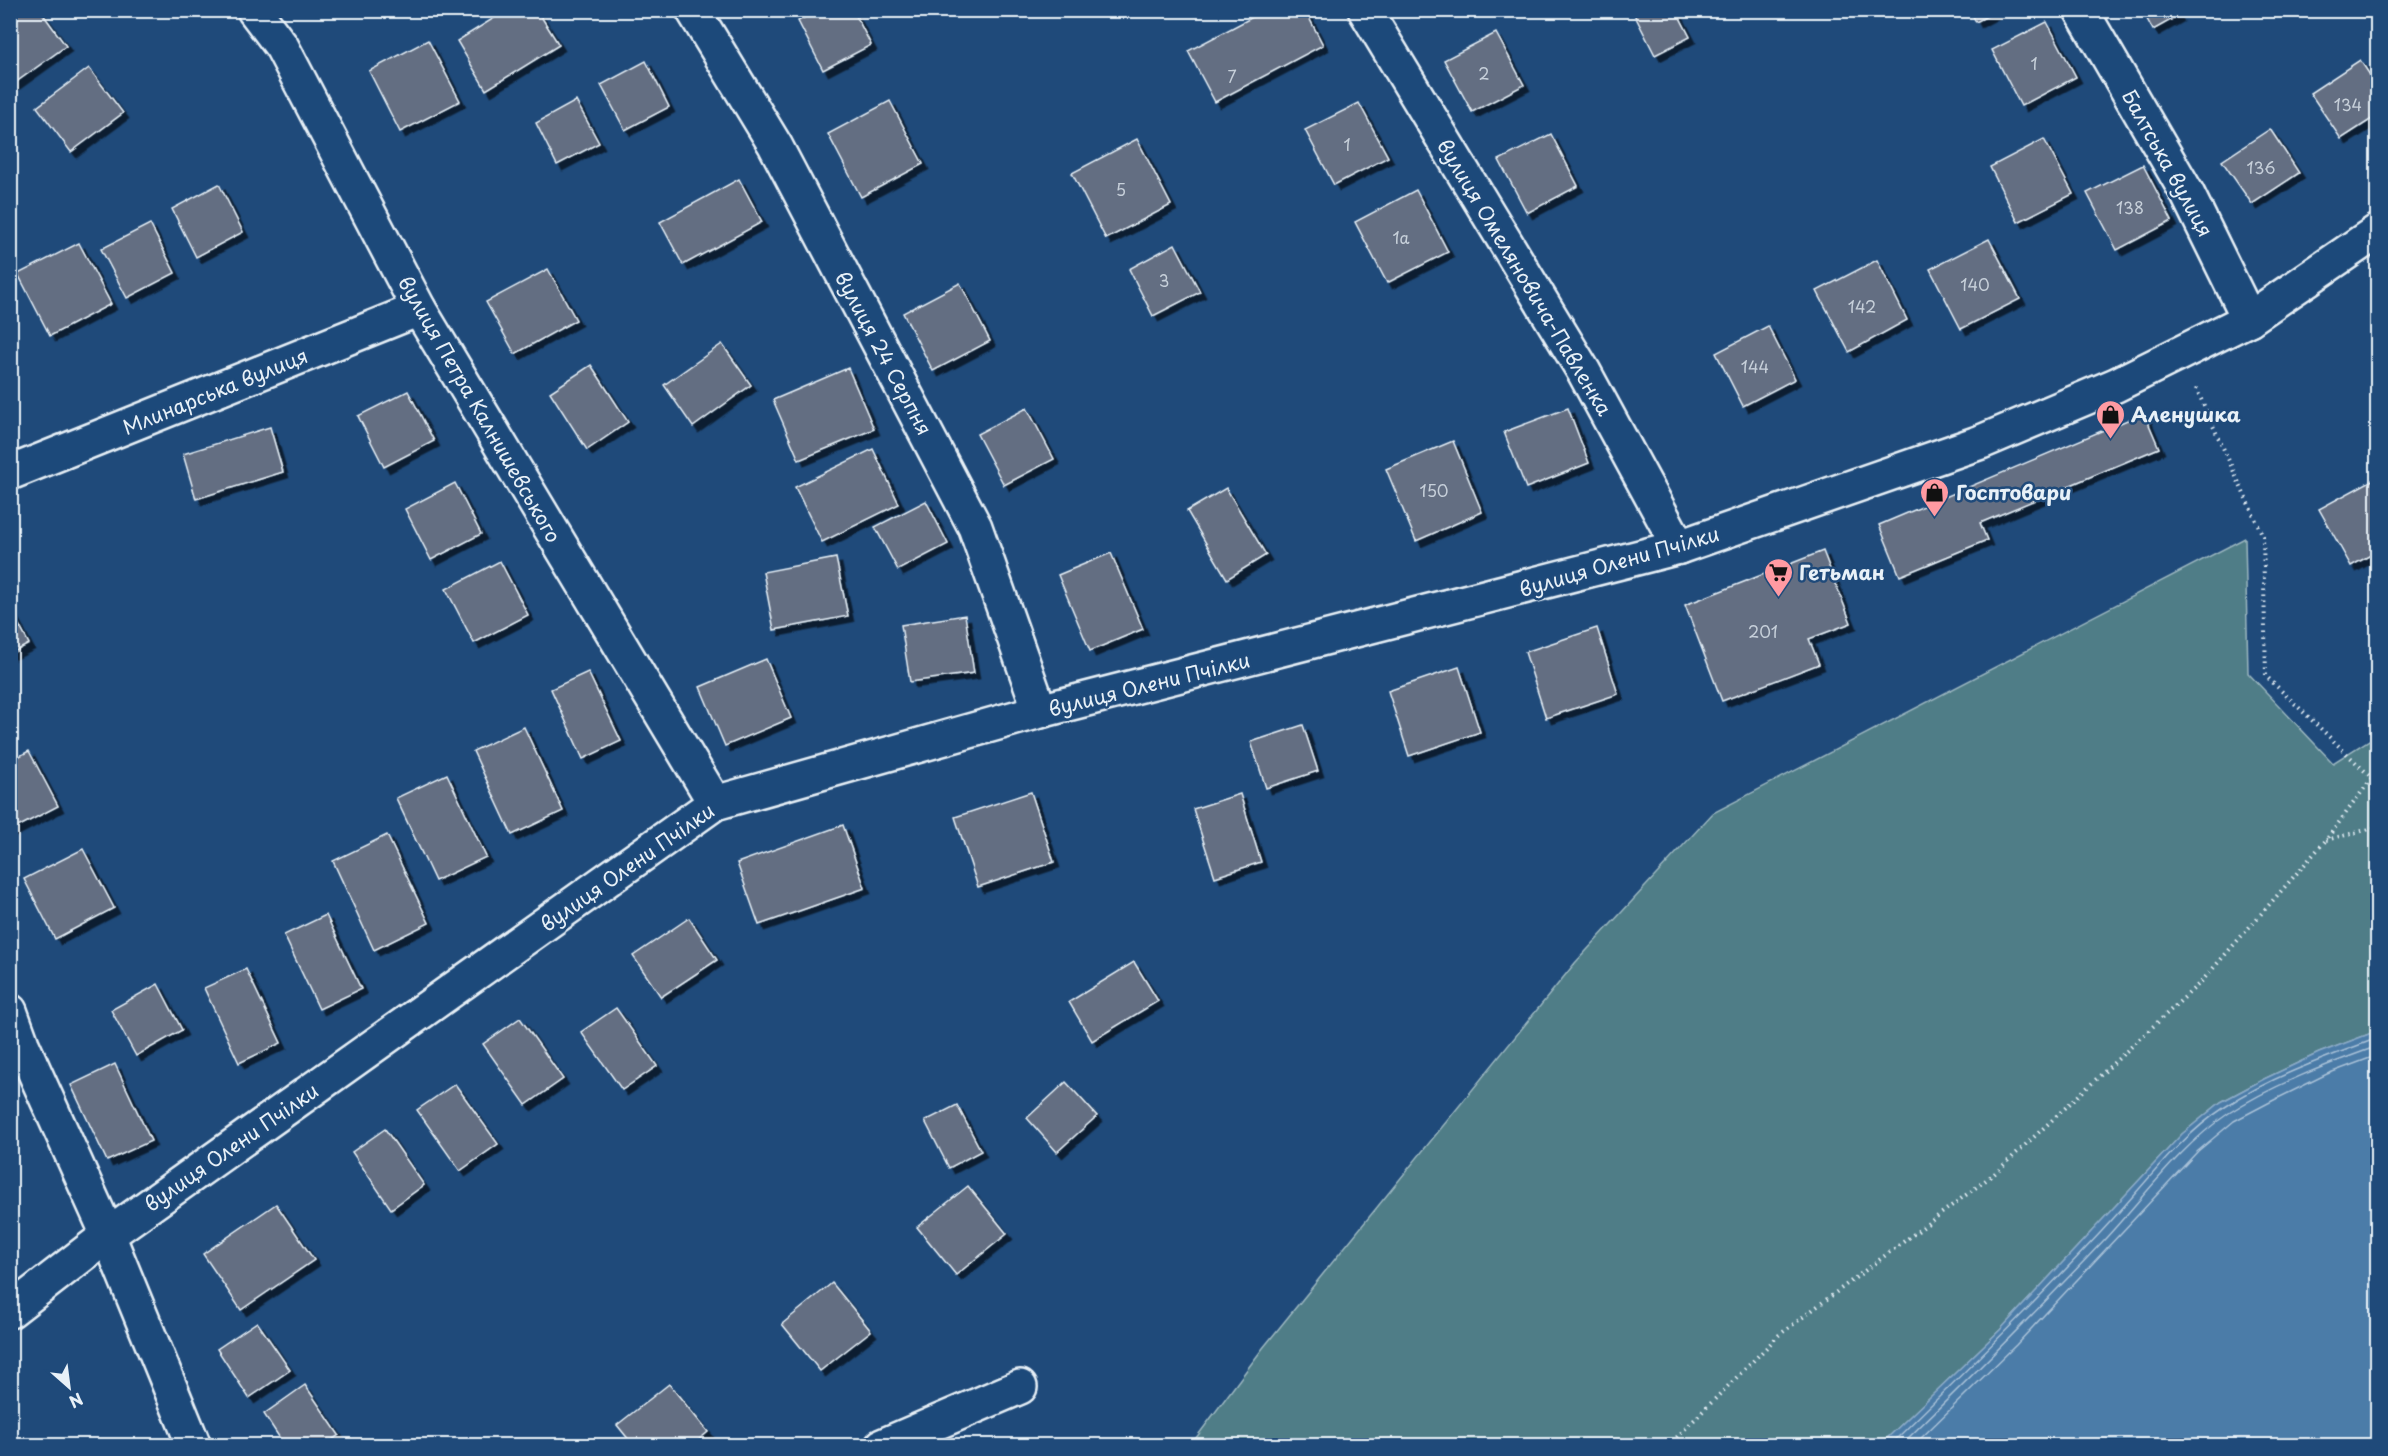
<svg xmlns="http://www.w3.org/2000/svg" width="2388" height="1456" font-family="'Playpen Sans',sans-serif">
	<defs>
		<filter id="shadow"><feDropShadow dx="5.5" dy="5.5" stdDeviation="0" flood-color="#0009"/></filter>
	</defs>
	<rect width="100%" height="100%" fill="#1f4a7a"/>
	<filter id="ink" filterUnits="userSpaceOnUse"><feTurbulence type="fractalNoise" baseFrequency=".0167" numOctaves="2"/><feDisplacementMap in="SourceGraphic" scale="12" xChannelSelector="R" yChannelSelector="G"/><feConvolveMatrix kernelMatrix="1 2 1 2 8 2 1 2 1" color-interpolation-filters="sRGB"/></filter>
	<g filter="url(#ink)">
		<polygon fill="#4f7d87" stroke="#9cb7c0" stroke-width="1.5" points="2245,538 2248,673 2333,763 2377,735 2377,1031 2319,1053 2264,1079 2221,1102 2182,1134 2000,1330 1880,1445 1190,1446 1263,1348 1575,963 1713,813"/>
		<polygon fill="#4b7ba8" stroke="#8aaac8" stroke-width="1.5" points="2377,1031 2377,1445 1880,1445 2000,1330 2182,1134 2221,1102 2264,1079 2319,1053"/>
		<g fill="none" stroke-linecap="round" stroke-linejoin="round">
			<g stroke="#a9c2d8" stroke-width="1.5">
				<path d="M 1889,1446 C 1961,1376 2032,1306 2100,1233 C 2140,1191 2176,1139 2225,1107 C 2270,1077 2327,1057 2378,1038"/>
				<path d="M 1900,1446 C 1970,1378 2038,1310 2105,1239 C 2144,1197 2180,1146 2229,1113 C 2274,1084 2328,1064 2378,1046"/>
				<polyline points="1913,1446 2016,1345 2198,1151 2234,1121 2274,1100 2327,1074 2378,1055"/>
			</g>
		</g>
		<g fill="#636e82" stroke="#e8f1f8" stroke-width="1.5" filter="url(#shadow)">
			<polygon points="16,10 40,10 66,46 12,85 10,82 10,15"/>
			<polygon points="507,10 537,10 559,45 486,90 457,41"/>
			<polygon points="819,10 853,10 871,45 823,70 798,21"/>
			<polygon points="1266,10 1305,10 1323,45 1215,102 1188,51"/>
			<polygon points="1632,10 1676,10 1690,37 1655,55"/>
			<polygon points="1970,10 1998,10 1976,22"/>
			<polygon points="2142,10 2175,10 2178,16 2153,30"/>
			<polygon points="2047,22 2076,77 2021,106 1992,50"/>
			<polygon points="1496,33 1524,85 1472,112 1444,60"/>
			<polygon points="428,40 460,101 400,132 369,71"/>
			<polygon points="2360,60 2378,87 2378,115 2341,139 2310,93"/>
			<polygon points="646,61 669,107 625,130 601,85"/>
			<polygon points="89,68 123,113 71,152 37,107"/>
			<polygon points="576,101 599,143 557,165 536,123"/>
			<polygon points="890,101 923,164 861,197 828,134"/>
			<polygon points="1359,103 1388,157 1334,185 1305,130"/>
			<polygon points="2270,129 2299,173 2252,204 2222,161"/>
			<polygon points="1551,134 1578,186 1527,213 1499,160"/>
			<polygon points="1137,139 1171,205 1106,239 1072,173"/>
			<polygon points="2044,139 2073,194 2018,222 1990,167"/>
			<polygon points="2143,165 2172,221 2117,250 2087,193"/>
			<polygon points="739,179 762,222 683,265 660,222"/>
			<polygon points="219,184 243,232 196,257 172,209"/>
			<polygon points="1416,190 1448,252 1387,283 1355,222"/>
			<polygon points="150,224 175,273 127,298 101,249"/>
			<polygon points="1989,239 2020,299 1961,329 1930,269"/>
			<polygon points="79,243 111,304 50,336 18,274"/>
			<polygon points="1175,244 1200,292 1153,316 1129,269"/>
			<polygon points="1877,260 1907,320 1849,352 1817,291"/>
			<polygon points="548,269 576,320 515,354 486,302"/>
			<polygon points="960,283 990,341 933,371 903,313"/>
			<polygon points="1768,326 1795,379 1743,406 1716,353"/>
			<polygon points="722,344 751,385 693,427 664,385"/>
			<polygon points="591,365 628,422 587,450 550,392"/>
			<polygon points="848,368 874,429 799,460 773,400"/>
			<polygon points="408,391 434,441 384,467 358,416"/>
			<polygon points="1027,408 1054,459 1004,485 977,434"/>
			<polygon points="1568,408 1589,463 1526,488 1504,432"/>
			<polygon points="2144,413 2159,448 1980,523 1987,540 1900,576 1879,525"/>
			<polygon points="270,427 283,472 196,499 183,454"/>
			<polygon points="1453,441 1482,512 1416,541 1386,469"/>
			<polygon points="873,449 899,504 822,542 795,487"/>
			<polygon points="2378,477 2378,551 2351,566 2319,509"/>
			<polygon points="455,483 481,534 431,560 405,509"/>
			<polygon points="1226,488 1266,555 1227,579 1187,511"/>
			<polygon points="926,501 948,544 898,570 875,527"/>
			<polygon points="1823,551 1851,623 1809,639 1819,664 1722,701 1685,605"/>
			<polygon points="1111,553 1143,629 1090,651 1058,575"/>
			<polygon points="836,558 848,616 774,630 763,572"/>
			<polygon points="500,561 528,615 474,643 446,589"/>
			<polygon points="10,608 29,644 10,654"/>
			<polygon points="965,615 974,673 910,682 901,625"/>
			<polygon points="1597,628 1618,694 1546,718 1525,652"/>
			<polygon points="766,659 791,718 725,746 700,687"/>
			<polygon points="1459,667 1480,732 1409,756 1388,691"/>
			<polygon points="588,672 621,741 583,759 551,689"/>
			<polygon points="1303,725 1318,771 1266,788 1251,742"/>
			<polygon points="524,727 563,811 512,835 473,751"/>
			<polygon points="29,751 58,806 10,831 10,761"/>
			<polygon points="447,774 486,857 435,881 396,798"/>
			<polygon points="1031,792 1054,862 978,887 955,817"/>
			<polygon points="1240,794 1261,862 1215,877 1193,809"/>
			<polygon points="843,825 865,888 759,925 737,863"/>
			<polygon points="387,835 429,923 374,950 333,861"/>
			<polygon points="83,849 114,908 55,939 24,879"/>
			<polygon points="326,915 361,989 319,1009 284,935"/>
			<polygon points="689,918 717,960 661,997 633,956"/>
			<polygon points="1134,962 1158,1001 1092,1041 1069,1002"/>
			<polygon points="246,969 281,1043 239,1063 204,988"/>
			<polygon points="158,984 182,1030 136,1056 111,1010"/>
			<polygon points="616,1008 657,1066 622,1090 581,1032"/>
			<polygon points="520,1018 563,1079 526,1105 483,1044"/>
			<polygon points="115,1064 151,1141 107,1161 71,1085"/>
			<polygon points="1066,1082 1097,1116 1057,1152 1027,1118"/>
			<polygon points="455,1084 498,1144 460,1171 417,1110"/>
			<polygon points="957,1105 981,1151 949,1168 925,1121"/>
			<polygon points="385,1129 424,1185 391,1209 352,1152"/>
			<polygon points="968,1186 1007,1234 956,1275 917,1227"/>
			<polygon points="276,1204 314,1260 241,1310 203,1254"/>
			<polygon points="832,1283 871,1331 820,1371 782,1324"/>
			<polygon points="257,1322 290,1370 249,1398 217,1349"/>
			<polygon points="669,1384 708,1432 691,1446 634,1446 617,1425"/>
			<polygon points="305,1385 339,1435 323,1446 285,1446 264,1414"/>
		</g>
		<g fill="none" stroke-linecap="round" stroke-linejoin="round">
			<defs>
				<g id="street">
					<polyline points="254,10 282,47 419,309 715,803"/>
					<polyline points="693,10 775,145 975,527 1040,711"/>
					<polyline points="1365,10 1584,372 1679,547"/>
					<polyline points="2081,10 2187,193 2249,319"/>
					<polyline points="10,473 419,309"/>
					<polyline points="10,1011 22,1044 108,1235 194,1446"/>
					<polyline points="882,1446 1020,1387"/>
				</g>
				<polyline id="secondary" points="10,1311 108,1235 715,803 1040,711 1679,547 1981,442 2116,385 2249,319 2378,231"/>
			</defs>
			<use href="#street" stroke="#e8f1f8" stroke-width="38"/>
			<use href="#secondary" stroke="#e8f1f8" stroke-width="38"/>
			<g stroke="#e8f1f8" stroke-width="4" stroke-dasharray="1.5 4.5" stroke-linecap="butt">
				<polyline points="2196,388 2263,536 2266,676 2372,778"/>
				<polyline points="2326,840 2378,827"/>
				<polyline points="1668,1446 1779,1335 1994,1174 2202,981 2326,840 2372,778 2378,774"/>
			</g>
			<use href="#street" stroke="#1f4a7a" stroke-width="33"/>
			<use href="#secondary" stroke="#1f4a7a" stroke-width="33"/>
		</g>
	</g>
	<defs>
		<symbol id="shop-pin" viewBox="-11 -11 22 30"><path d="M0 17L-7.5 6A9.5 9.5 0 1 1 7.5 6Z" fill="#ff9aa2" stroke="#1f4a7a"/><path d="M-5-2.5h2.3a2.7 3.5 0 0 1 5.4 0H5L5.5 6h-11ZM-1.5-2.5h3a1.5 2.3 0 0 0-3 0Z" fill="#111"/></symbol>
		<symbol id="supermarket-pin" viewBox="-11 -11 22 30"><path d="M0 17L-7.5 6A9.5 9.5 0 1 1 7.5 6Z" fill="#ff9aa2" stroke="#1f4a7a"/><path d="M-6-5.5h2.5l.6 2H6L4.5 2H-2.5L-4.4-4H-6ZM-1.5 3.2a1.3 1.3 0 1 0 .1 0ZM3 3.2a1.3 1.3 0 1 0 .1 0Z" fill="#111"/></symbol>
	</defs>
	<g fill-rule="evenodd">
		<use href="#shop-pin" x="2094" y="398" width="33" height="45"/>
		<use href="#shop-pin" x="1918" y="476" width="33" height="45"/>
		<use href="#supermarket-pin" x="1762" y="556" width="33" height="45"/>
	</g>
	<g text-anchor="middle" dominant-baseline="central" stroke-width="5" stroke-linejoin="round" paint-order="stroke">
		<g font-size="16" fill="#c7d0da">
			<text x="2034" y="63">1</text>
			<text x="1484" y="73">2</text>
			<text x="1232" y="76">7</text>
			<text x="2348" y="104">134</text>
			<text x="1347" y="144">1</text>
			<text x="2261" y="167">136</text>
			<text x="1121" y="189">5</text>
			<text x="2130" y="207">138</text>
			<text x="1401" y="237">1а</text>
			<text x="1164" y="280">3</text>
			<text x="1975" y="284">140</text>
			<text x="1862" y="306">142</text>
			<text x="1755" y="366">144</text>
			<text x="1434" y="490">150</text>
			<text x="1763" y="631">201</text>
		</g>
		<g font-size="20" fill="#e8f1f8" stroke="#1f4a7a">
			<text transform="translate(2168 163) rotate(61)">Балтська вулиця</text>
			<text transform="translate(1525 277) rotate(59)">вулиця Омеляновича-Павленка</text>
			<text transform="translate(884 353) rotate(62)">вулиця 24 Серпня</text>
			<text transform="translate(215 391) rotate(-22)">Млинарська вулиця</text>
			<text transform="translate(480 409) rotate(60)">вулиця Петра Калнишевського</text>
			<text transform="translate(1619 561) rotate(-16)">вулиця Олени Пчілки</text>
			<text transform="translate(1149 684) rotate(-14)">вулиця Олени Пчілки</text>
			<text transform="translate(627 867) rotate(-35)">вулиця Олени Пчілки</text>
			<text transform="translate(231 1147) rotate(-35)">вулиця Олени Пчілки</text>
		</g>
		<g font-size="20" font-weight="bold" fill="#e8f1f8" stroke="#1f4a7a" text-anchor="start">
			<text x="2131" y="414">Аленушка</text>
			<text x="1956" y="492">Госптовари</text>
			<text x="1799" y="572">Гетьман</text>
		</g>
	</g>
	<rect width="2388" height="1456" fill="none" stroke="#1f4a7a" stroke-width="36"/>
	<rect x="18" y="18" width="2352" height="1420" fill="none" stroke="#e8f1f8" stroke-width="2" filter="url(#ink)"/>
	<g transform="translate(69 1387) rotate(152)" stroke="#1f4a7a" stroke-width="4.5" paint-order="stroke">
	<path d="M0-4.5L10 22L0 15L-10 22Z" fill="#e8f1f8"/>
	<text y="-9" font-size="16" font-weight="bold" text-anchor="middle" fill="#e8f1f8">N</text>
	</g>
</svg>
